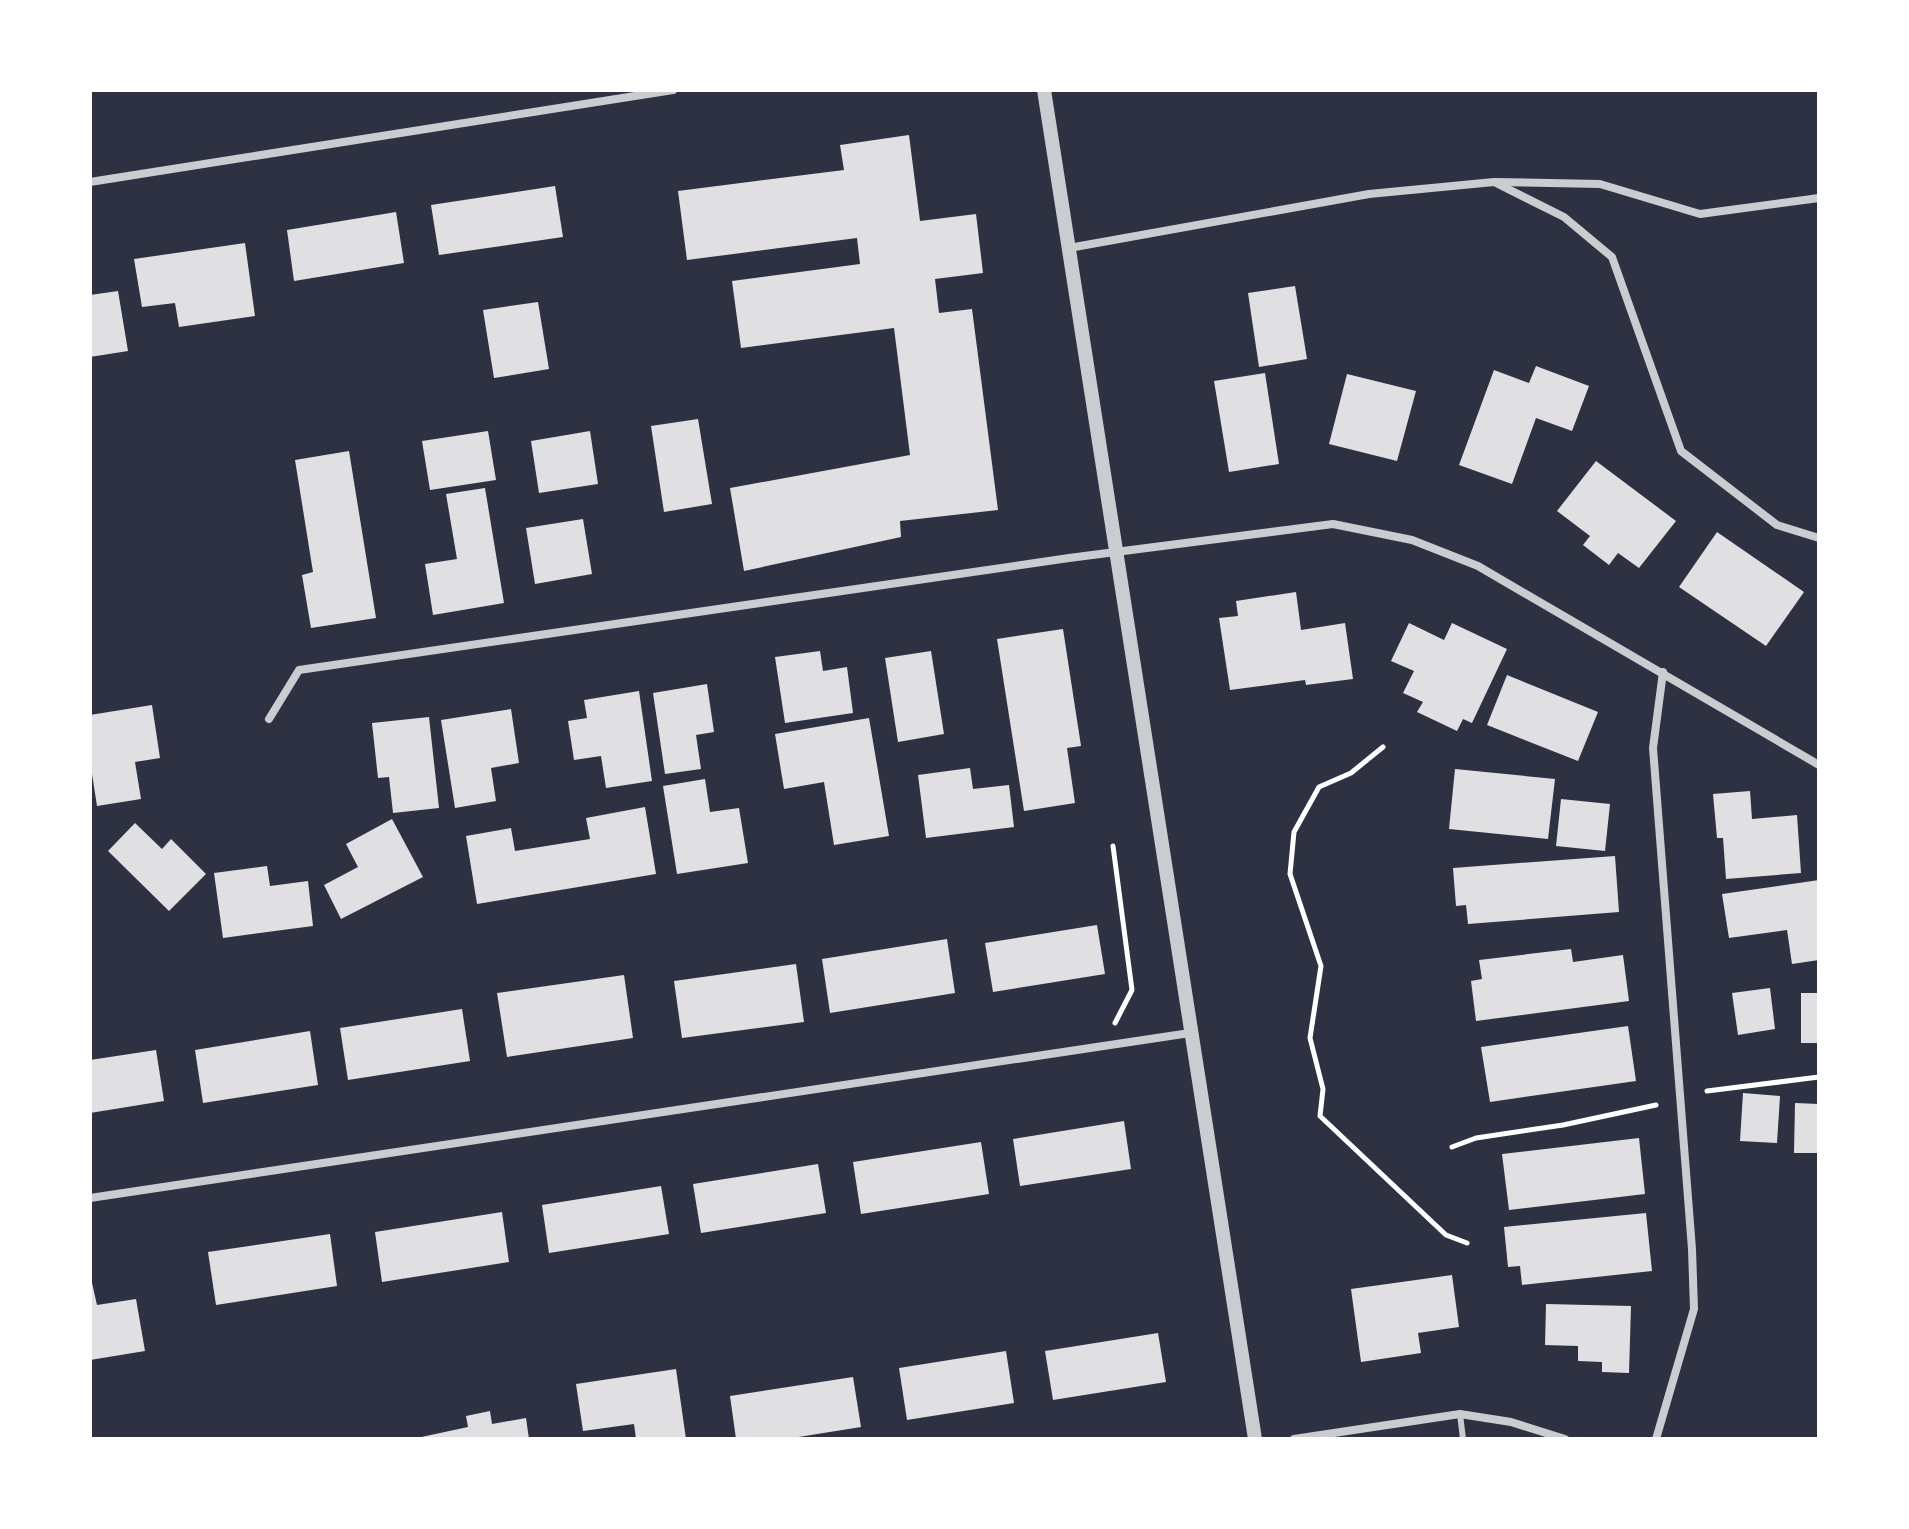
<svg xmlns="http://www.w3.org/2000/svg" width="1909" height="1529" font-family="Montserrat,sans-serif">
	<rect width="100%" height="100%" fill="#2d3142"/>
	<g fill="#e0e0e3">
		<polygon points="909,135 920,221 976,214 983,273 935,279 939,313 972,309 998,510 900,521 901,537 744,571 730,488 910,455 894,328 741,348 732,281 860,264 857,238 687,260 678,191 844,170 840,145"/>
		<polygon points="555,186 563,237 439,255 431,205"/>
		<polygon points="396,212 404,263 294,281 287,230"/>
		<polygon points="245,243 255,316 179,327 175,303 142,307 134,259"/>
		<polygon points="1295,286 1307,359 1259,367 1248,293"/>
		<polygon points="118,291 128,351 90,357 90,295"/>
		<polygon points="538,302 549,369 494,378 483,310"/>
		<polygon points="1536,366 1589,386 1572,431 1536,418 1512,484 1459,465 1494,370 1529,383"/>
		<polygon points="1265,373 1279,464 1229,472 1214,381"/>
		<polygon points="1347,374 1416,391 1397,461 1329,444"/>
		<polygon points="698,419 712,504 664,512 651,426"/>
		<polygon points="488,431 496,480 430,490 422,441"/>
		<polygon points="590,431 598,484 539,493 531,441"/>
		<polygon points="349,451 376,618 311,628 302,575 313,572 295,460"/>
		<polygon points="1596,461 1676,521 1639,568 1618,553 1609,565 1583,545 1590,536 1557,511"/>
		<polygon points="485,488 504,603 433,615 425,564 457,559 446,494"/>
		<polygon points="583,519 592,574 535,584 526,528"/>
		<polygon points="1717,532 1804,592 1766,646 1679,587"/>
		<polygon points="1296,592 1301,630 1345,623 1353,679 1306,685 1305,680 1230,690 1219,618 1238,616 1236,601"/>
		<polygon points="1409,623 1444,640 1452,623 1507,649 1472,723 1463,719 1457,731 1417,712 1423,702 1403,693 1414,671 1391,661"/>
		<polygon points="1063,629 1081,746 1067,748 1075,803 1024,811 997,639"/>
		<polygon points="820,651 823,671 847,667 853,713 785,723 775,657"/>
		<polygon points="931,651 944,734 898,742 885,658"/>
		<polygon points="1507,675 1598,712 1578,761 1487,725"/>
		<polygon points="707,684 714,732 696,735 701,769 665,774 653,693"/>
		<polygon points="639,691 652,781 606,788 601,756 574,760 568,721 587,718 584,700"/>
		<polygon points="152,705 160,758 135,762 141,799 97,806 90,761 90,715"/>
		<polygon points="511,709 519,763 491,768 496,801 455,808 441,720"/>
		<polygon points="429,717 439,808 393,813 389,777 378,778 372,723"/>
		<polygon points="869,718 889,836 834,845 824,782 784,789 775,734"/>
		<polygon points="970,768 973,789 1009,785 1014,827 926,838 918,775"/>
		<polygon points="1455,769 1555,779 1548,839 1449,829"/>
		<polygon points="705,779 710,812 739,808 748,863 677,874 663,786"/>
		<polygon points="1750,791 1752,819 1797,815 1801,873 1726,879 1723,838 1717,838 1713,794"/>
		<polygon points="1561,799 1610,804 1605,851 1556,846"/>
		<polygon points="645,807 656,874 477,904 466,836 511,828 515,851 590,839 586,818"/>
		<polygon points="392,819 423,877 341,919 324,885 358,867 346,844"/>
		<polygon points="135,823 162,849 171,839 206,874 169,911 108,851"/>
		<polygon points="1615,856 1619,912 1468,924 1466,905 1456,906 1453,868"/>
		<polygon points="267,866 270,886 308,881 313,926 223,938 214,873"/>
		<polygon points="1819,880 1819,960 1792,964 1787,930 1729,938 1722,894"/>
		<polygon points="1097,925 1105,974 993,992 985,943"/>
		<polygon points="947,939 955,993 830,1013 822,959"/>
		<polygon points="1571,949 1573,962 1623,955 1629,1001 1476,1021 1471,981 1482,979 1479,960"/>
		<polygon points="796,964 804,1022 682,1038 674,981"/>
		<polygon points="624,975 633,1038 507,1057 497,993"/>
		<polygon points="1770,988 1775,1029 1738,1035 1732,993"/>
		<rect x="1801" y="993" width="18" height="50"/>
		<polygon points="462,1009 470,1061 348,1080 340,1028"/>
		<polygon points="1628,1026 1636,1081 1490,1102 1481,1047"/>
		<polygon points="310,1031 318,1085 203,1103 195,1050"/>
		<polygon points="156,1050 164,1101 90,1113 90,1060"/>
		<polygon points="1743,1093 1780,1096 1777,1143 1740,1141"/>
		<polygon points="1795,1103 1819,1104 1819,1153 1794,1153"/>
		<polygon points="1124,1121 1131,1169 1020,1186 1013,1139"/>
		<polygon points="1639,1138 1645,1194 1509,1210 1502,1154"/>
		<polygon points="981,1142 989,1194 861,1214 853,1162"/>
		<polygon points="818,1164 826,1213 701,1233 693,1184"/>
		<polygon points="661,1186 669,1234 549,1253 542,1205"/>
		<polygon points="502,1212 509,1262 382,1282 375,1232"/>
		<polygon points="1646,1213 1652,1271 1522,1285 1520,1266 1508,1267 1504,1227"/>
		<polygon points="330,1234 337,1286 216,1305 208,1252"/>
		<polygon points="90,1274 97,1305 136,1299 145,1351 90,1360"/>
		<polygon points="1452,1275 1459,1327 1418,1333 1421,1353 1361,1362 1351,1289"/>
		<polygon points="1546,1304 1631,1306 1629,1373 1602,1372 1602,1362 1578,1361 1578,1346 1545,1345"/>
		<polygon points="1158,1333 1166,1382 1053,1400 1045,1351"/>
		<polygon points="1006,1351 1014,1403 907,1420 899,1368"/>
		<polygon points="676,1369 686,1439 636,1439 634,1424 583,1431 576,1384"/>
		<polygon points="853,1377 861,1427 786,1439 736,1439 730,1396"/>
		<polygon points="490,1411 492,1424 526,1418 529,1439 412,1439 468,1427 466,1416"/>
	</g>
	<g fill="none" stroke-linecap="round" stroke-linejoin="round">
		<g stroke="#fff" stroke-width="5">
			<polyline points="1383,747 1351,773 1319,787 1294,832 1290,874 1321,966 1310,1038 1323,1089 1320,1116 1446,1235 1467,1243"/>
			<polyline points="1113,846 1132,990 1115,1023"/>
			<polyline points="1707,1091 1819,1077"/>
			<polyline points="1452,1147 1476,1138 1563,1125 1656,1105"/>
		</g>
		<polyline stroke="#caccd0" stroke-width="6" points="1460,1414 1463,1439"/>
		<g stroke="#caccd0" stroke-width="8">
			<polyline points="90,182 673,90"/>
			<polyline points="1498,184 1564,217 1612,257 1681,451 1777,525 1819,538"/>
			<polyline points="1069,248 1369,194 1494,182 1600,184 1700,214 1819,198"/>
			<polyline points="269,719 299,670 1069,558 1333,524 1412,540 1478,566 1819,765"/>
			<polyline points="90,1198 1190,1033"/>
			<polyline points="1294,1439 1460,1414 1511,1422 1565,1439"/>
			<polyline points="1656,1439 1694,1309 1692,1249 1653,748 1663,672"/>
		</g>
		<polyline stroke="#caccd0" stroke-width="14" points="1044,90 1255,1439"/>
	</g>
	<rect width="1909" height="1529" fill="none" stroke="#ffffff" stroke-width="184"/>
</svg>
